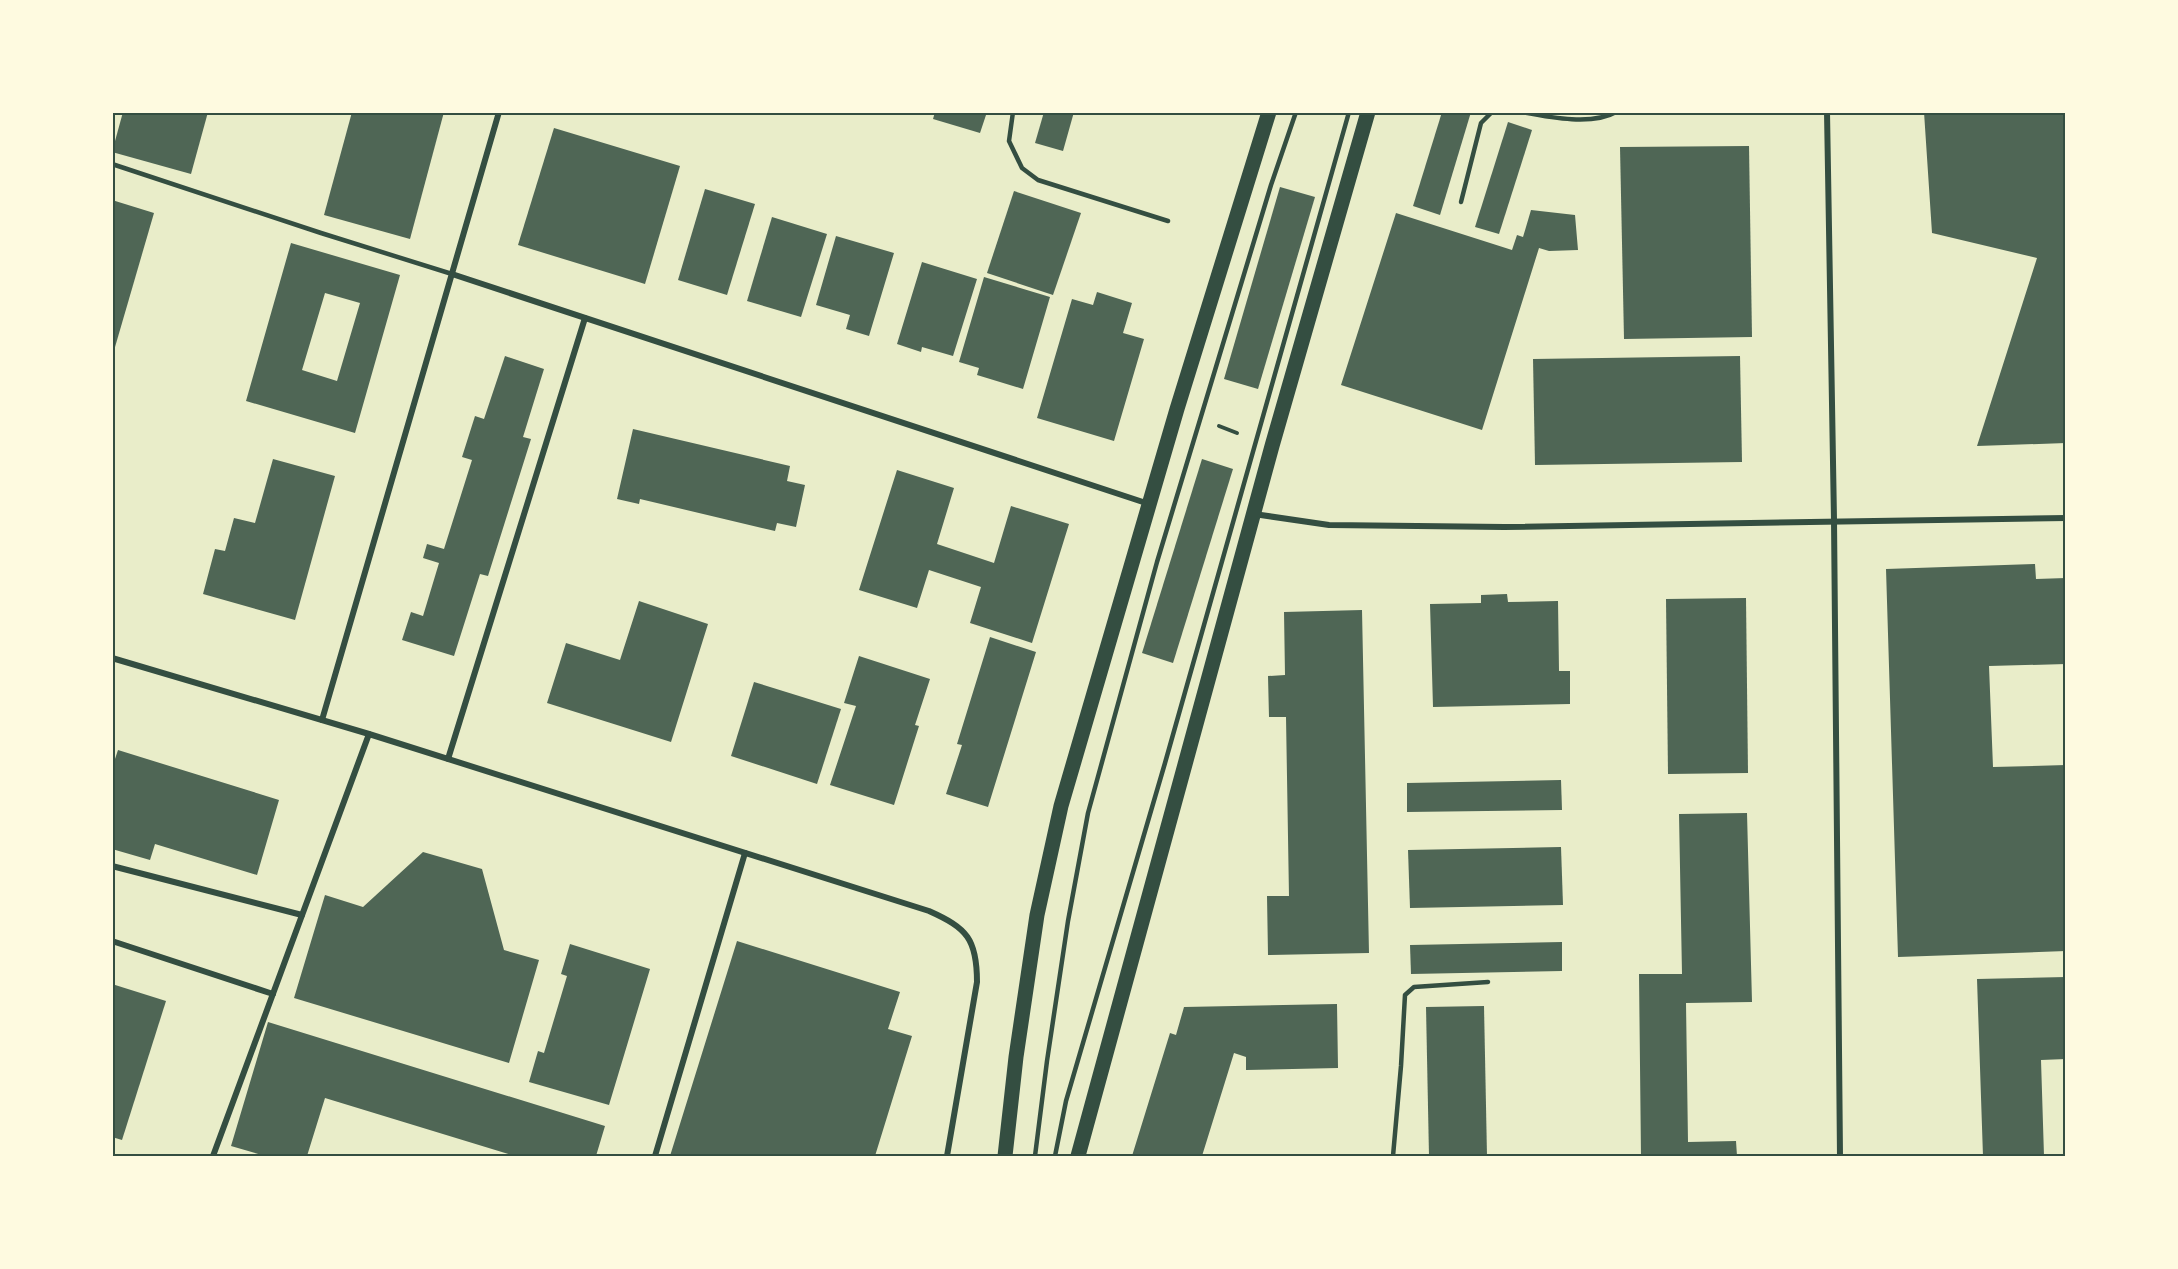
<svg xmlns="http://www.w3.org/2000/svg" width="2178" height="1269" font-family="Helvetica,sans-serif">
	<rect width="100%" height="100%" fill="#e9edc9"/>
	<g fill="#4f6655" fill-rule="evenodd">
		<polygon points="123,112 208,112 191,174 112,152"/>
		<polygon points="352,112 444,112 410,239 324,215"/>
		<polygon points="935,112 987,112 980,133 933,119"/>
		<polygon points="1044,112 1074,112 1063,151 1035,143"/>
		<polygon points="1442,112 1471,112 1440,215 1413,206"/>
		<polygon points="1924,112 2066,112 2066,443 1977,446 2037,258 1932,233"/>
		<polygon points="1508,122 1532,130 1499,234 1475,227"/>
		<polygon points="554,128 680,166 645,284 518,245"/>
		<polygon points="1749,146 1752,337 1624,339 1620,147"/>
		<polygon points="1280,187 1315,197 1258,389 1224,379"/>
		<polygon points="705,189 755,204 727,295 678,280"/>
		<polygon points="1014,191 1081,213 1053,295 987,273"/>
		<polygon points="112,200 154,213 113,354 112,354"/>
		<polygon points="1531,210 1575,215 1578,250 1549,251 1539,248 1482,430 1341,385 1396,213 1512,250 1517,235 1523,237"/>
		<polygon points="772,217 827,234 801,317 747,301"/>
		<polygon points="836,236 894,253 869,336 846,329 850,315 816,305"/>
		<path d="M 291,243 L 400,275 L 355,433 L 246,401 ZM 325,293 L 360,303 L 337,381 L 302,370 Z"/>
		<polygon points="922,262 977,279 953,356 922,347 921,352 897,344"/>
		<polygon points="984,277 1050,297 1023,389 977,375 979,368 959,362"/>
		<polygon points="1097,292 1132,303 1123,333 1144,339 1114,441 1037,418 1072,299 1093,305"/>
		<polygon points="505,356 544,369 523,437 531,439 488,576 480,574 454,656 402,640 411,612 423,616 439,563 423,558 427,544 444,549 472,460 462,457 475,416 484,419"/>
		<polygon points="1740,356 1742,462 1535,465 1533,359"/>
		<polygon points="633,429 790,466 787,481 805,485 796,527 777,523 775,531 640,499 639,504 617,499"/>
		<polygon points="273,459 335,476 295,620 203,594 215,549 225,551 234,518 255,523"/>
		<polygon points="1202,459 1233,469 1173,663 1142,653"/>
		<polygon points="897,470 954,488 937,544 994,563 1011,506 1069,524 1032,643 970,623 981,587 929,570 917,608 859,590"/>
		<polygon points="2035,564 2036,579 2066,578 2066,664 1989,666 1993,767 2066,765 2066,951 1898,957 1886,569"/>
		<polygon points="1507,594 1508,602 1558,601 1559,671 1570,671 1570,704 1433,707 1430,604 1481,603 1481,595"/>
		<polygon points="1746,598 1748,773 1668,774 1666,599"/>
		<polygon points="639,601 708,624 671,742 547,703 566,643 620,660"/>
		<polygon points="1362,610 1369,953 1268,955 1267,896 1289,896 1286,717 1269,717 1268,676 1285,675 1284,612"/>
		<polygon points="990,637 1036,652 988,807 946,794 962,745 957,744"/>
		<polygon points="859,656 930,679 915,725 919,726 894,805 830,785 856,706 844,703"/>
		<polygon points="754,682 841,709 817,784 731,756"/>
		<polygon points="118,750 279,800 257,875 155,844 150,860 112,849 112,768"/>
		<polygon points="1561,780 1562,810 1407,812 1407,783"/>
		<polygon points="1747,813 1752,1002 1686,1003 1688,1142 1736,1141 1737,1156 1641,1156 1639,974 1682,974 1679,814"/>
		<polygon points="1561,847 1563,905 1410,908 1408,850"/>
		<polygon points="423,852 482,869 504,950 539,960 509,1063 294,998 325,895 363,907"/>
		<polygon points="737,941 900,992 888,1029 912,1036 875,1156 670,1156"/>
		<polygon points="1562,942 1562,971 1411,974 1410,945"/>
		<polygon points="570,944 650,969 609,1105 529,1082 538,1051 544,1053 567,976 561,974"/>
		<polygon points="2066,977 2066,1059 2041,1060 2044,1156 1983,1156 1977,979"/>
		<polygon points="112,984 166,1001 122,1140 112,1137"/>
		<polygon points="1337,1004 1338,1068 1246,1070 1246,1057 1234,1053 1202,1156 1132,1156 1170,1033 1176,1035 1184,1007"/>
		<polygon points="1484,1006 1487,1156 1429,1156 1426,1007"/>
		<polygon points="268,1022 605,1126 596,1156 515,1156 325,1098 307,1156 265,1156 231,1146"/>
	</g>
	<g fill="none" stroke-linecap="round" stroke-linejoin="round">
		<polyline stroke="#344e41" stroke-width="4" points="1219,426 1237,433"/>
		<g stroke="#344e41" stroke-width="4.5">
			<polyline points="1013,112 1009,141 1022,168 1038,180 1168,221"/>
			<path d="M 1521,112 C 1548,117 1592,126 1616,112"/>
			<polyline points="112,164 321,233 452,274"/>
			<polyline points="1461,202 1481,123 1492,112"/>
			<polyline points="1035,1156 1047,1061 1068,921 1088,813 1157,562 1271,185 1296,112"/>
			<polyline points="1055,1156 1066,1101 1165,763 1349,112"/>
			<polyline points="1393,1156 1401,1066 1405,995 1414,987 1488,982"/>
		</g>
		<g stroke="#344e41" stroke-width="6">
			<polyline points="1827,112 1834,520 1840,1156"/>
			<polyline points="452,274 1149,504"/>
			<polyline points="1254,514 1329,525 1504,527 2066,518"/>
			<path d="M 112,658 L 369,734 L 929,911 C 967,928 977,939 977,982 L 947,1156"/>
			<polyline points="322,720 499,112"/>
			<polyline points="448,759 585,318"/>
			<polyline points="112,866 302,915"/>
			<polyline points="112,941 273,994"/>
			<polyline points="213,1156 369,734"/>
			<polyline points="655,1156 745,853"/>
		</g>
		<g stroke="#344e41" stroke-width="15">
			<polyline points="1005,1156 1016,1057 1037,915 1061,806 1177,409 1269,112"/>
			<polyline points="1078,1156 1272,446 1368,112"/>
		</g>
	</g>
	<rect width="2178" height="1269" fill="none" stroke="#fefae0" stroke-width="228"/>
	<rect x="114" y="114" width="1950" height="1041" fill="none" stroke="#344e41" stroke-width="2"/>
</svg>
